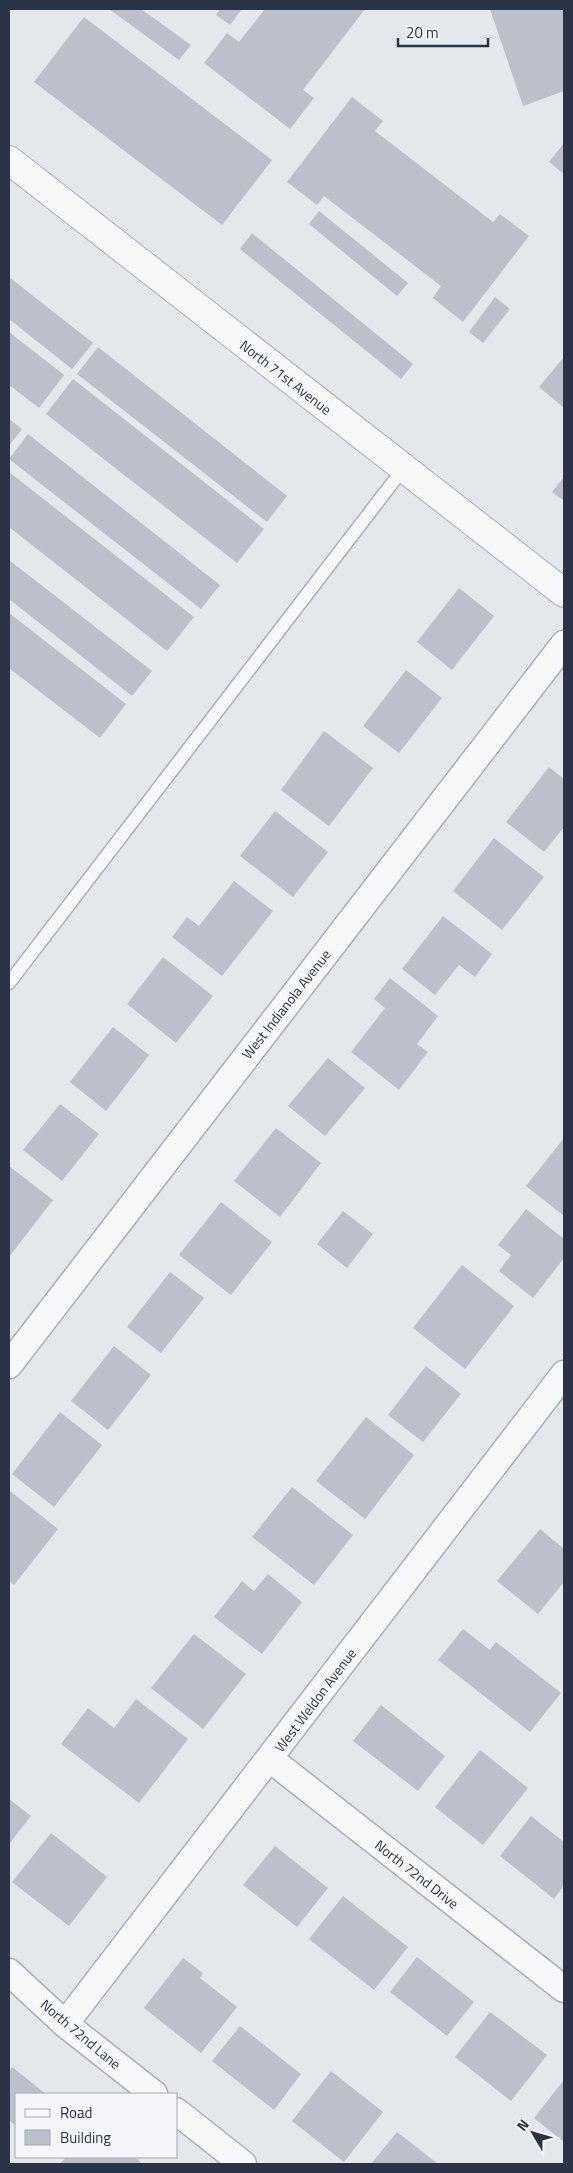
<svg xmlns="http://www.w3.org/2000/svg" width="573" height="2173" font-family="'Titillium Web',sans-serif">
	<rect width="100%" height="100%" fill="#e4e7ec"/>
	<g fill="#bbc0ca">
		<polygon points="109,9 141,9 191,45 179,60"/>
		<polygon points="220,9 242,9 230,25 216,15"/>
		<polygon points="265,9 365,9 303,90 314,98 290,129 204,63 227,33 239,42"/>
		<polygon points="490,9 564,9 564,91 523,106"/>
		<polygon points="84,17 272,160 222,225 34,82"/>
		<polygon points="352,97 383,121 375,131 493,222 500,214 529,236 463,322 433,298 441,286 324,196 317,205 287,182"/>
		<polygon points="564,143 564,174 549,162"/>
		<polygon points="319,211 408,283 397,296 309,224"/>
		<polygon points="252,233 413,364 401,379 240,249"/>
		<polygon points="9,277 93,343 72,369 9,319"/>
		<polygon points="495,297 510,309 483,343 469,332"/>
		<polygon points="9,332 64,375 39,408 9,385"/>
		<polygon points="98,347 287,496 267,522 77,374"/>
		<polygon points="564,357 564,408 539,387"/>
		<polygon points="73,379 264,529 237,563 46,414"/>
		<polygon points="9,419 22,429 9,446"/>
		<polygon points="28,434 220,585 201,609 9,459"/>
		<polygon points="9,472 194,617 167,651 9,527"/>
		<polygon points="564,477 564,501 552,492"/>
		<polygon points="9,560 152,671 132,696 9,599"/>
		<polygon points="459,588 494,616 452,670 417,642"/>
		<polygon points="9,613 126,704 100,738 9,668"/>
		<polygon points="406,670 442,698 399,753 363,726"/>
		<polygon points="324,731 373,768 329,826 281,790"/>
		<polygon points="549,767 564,779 564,827 544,852 506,822"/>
		<polygon points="275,811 328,852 293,897 240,856"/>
		<polygon points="494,838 544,877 502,930 453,891"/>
		<polygon points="234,881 273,911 222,976 172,937 187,917 199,926"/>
		<polygon points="443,916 492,954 475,977 459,965 435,995 402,969"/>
		<polygon points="163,957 213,996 176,1043 127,1004"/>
		<polygon points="390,978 438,1016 417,1044 428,1052 399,1090 351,1052 385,1008 374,999"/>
		<polygon points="113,1027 149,1055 106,1111 70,1082"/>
		<polygon points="328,1058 365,1088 325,1136 288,1106"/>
		<polygon points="60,1104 99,1134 62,1181 23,1150"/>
		<polygon points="276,1128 321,1163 280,1217 234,1181"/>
		<polygon points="564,1138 564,1216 526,1186"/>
		<polygon points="9,1166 53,1200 9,1257"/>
		<polygon points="221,1202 272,1242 231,1295 179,1255"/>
		<polygon points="526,1209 564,1239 564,1258 533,1298 499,1271 511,1255 498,1245"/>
		<polygon points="343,1211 373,1234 347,1268 317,1244"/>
		<polygon points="462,1265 514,1306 465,1369 413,1328"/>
		<polygon points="170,1272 204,1298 161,1353 127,1327"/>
		<polygon points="114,1346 151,1375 108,1430 71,1401"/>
		<polygon points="426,1366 461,1394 423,1442 388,1415"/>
		<polygon points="60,1412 102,1445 54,1507 12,1474"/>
		<polygon points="366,1417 414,1455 365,1519 316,1481"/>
		<polygon points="292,1487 353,1535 314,1585 252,1537"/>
		<polygon points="10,1491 58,1529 14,1585 9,1581"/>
		<polygon points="540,1529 564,1549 564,1582 538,1614 497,1581"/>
		<polygon points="268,1574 302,1602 262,1654 214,1617 242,1581 254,1591"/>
		<polygon points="463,1629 490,1650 496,1642 561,1693 530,1732 438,1660"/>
		<polygon points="194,1634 246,1674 203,1729 151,1688"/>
		<polygon points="136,1699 188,1739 139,1803 61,1744 88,1708 114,1728"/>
		<polygon points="381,1705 445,1756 418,1791 353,1741"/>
		<polygon points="480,1750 528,1788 483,1845 435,1807"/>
		<polygon points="9,1799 31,1816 9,1844"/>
		<polygon points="531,1816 564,1842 564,1885 554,1899 500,1856"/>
		<polygon points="51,1833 107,1877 69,1926 12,1882"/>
		<polygon points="275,1846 328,1888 297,1927 243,1885"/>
		<polygon points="343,1896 408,1947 374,1990 309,1939"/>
		<polygon points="417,1957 474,2002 447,2036 390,1992"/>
		<polygon points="183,1958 203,1973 200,1978 237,2007 201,2053 144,2008"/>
		<polygon points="490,2012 547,2055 511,2101 455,2057"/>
		<polygon points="240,2026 301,2074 274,2110 212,2061"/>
		<polygon points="12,2067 46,2094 16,2094 16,2126 9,2120 9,2072"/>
		<polygon points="331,2071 383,2112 344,2162 292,2121"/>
		<polygon points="564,2080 564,2142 534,2118"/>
		<polygon points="397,2132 438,2164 371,2164"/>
		<polygon points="66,2157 134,2157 141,2162 139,2164 60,2164"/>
	</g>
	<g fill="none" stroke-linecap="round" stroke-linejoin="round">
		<defs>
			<polyline id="service" points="9,983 403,469"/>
			<g id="minor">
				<polyline points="9,1365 564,644"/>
				<polyline points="270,1759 564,1989"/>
				<polyline points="9,1972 65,2024 154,2094"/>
				<polyline points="65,2024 564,1374"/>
				<polyline points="176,2111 243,2164"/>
			</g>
			<polyline id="tertiary" points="9,160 564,593"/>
		</defs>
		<use href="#service" stroke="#a9aeb7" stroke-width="15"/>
		<use href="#minor" stroke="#a9aeb7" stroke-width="29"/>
		<use href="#tertiary" stroke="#a9aeb7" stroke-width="30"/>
		<use href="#service" stroke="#f7f8fa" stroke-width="12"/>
		<use href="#minor" stroke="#f7f8fa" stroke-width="26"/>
		<use href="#tertiary" stroke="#f7f8fa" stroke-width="28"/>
	</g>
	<g text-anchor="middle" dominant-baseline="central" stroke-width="5" stroke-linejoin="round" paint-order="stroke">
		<g font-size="14" fill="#2b3445" stroke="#f4f6f9">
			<text transform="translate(286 377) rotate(38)">North 71st Avenue</text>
			<text transform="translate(286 1004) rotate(-52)">West Indianola Avenue</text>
			<text transform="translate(315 1700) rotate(-53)">West Weldon Avenue</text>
			<text transform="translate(417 1874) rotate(38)">North 72nd Drive</text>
			<text transform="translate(81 2034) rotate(40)">North 72nd Lane</text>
		</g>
	</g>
	<rect width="573" height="2173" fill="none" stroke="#2b3445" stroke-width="20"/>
	<rect x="15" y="2093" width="162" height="65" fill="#f4f6f9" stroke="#a4a8b1"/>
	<rect x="25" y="2109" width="25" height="8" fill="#f7f8fa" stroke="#a4a8b1"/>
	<text x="60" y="2118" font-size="15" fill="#2b3445">Road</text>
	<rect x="25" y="2130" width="25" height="15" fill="#bbc0ca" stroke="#a4a8b1"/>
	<text x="60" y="2143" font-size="15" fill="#2b3445">Building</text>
	<g transform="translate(533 2133) rotate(308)" stroke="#f4f6f9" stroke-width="4" paint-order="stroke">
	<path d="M0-4L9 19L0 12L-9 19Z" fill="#2b3445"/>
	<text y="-8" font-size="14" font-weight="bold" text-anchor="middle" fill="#2b3445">N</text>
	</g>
	<path d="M398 38v8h90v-8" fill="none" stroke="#2b3445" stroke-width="2.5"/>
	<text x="406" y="38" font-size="15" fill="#2b3445" stroke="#f4f6f9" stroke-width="4" paint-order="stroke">20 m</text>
</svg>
